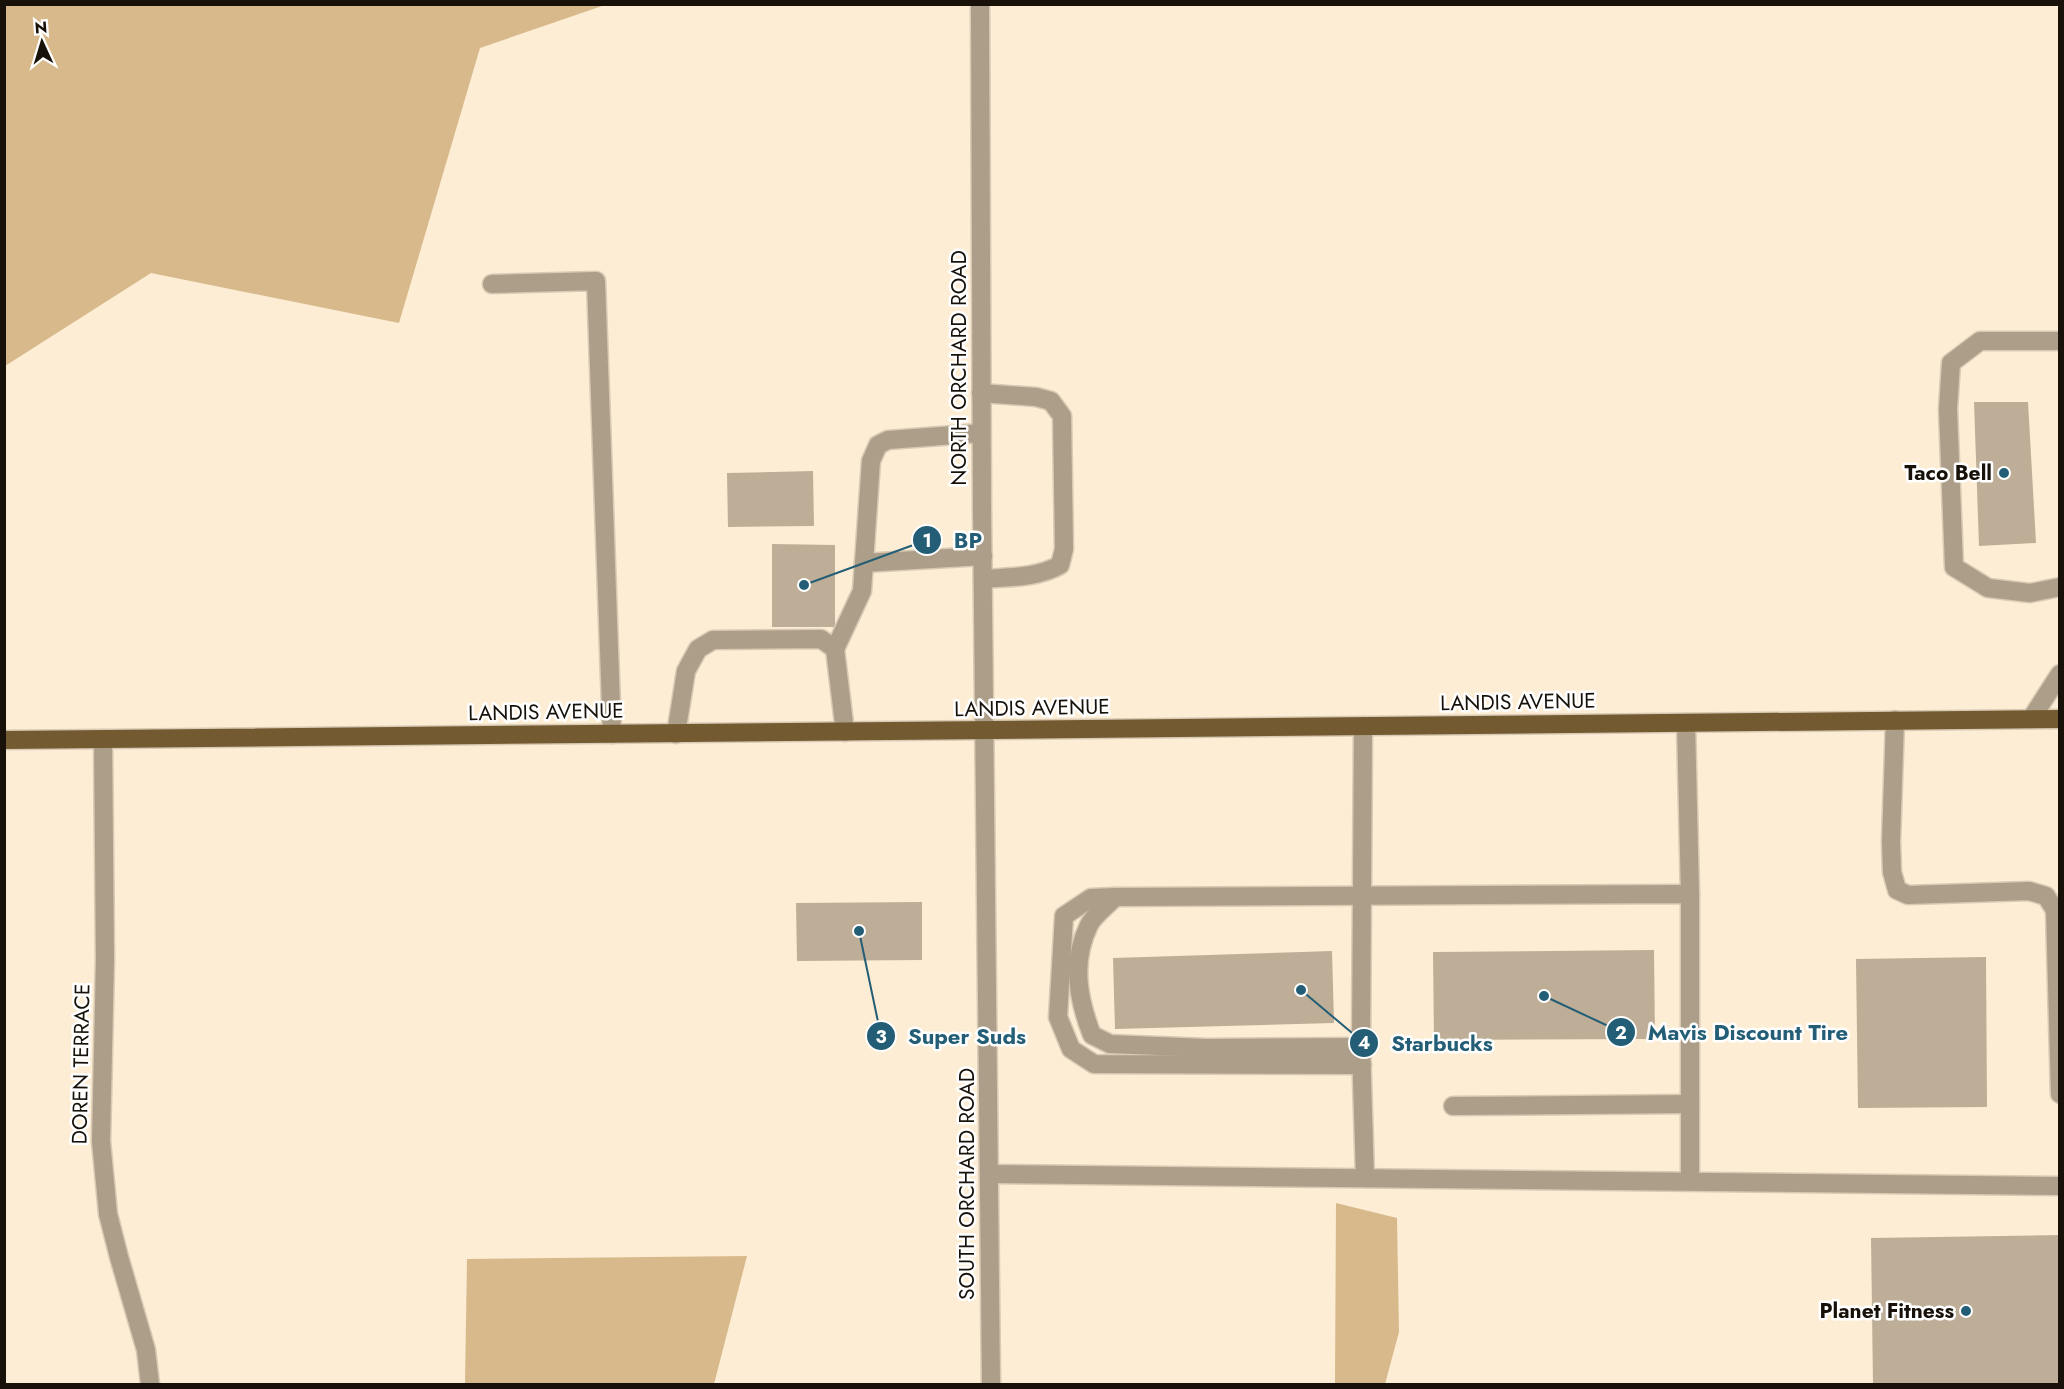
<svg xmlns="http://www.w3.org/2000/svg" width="2064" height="1389" font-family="Jost,sans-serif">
	<rect width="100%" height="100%" fill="#fdedd4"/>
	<g fill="#d7b98b">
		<polygon points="5,4 605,4 605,5 480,48 399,323 151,273 5,366"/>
		<polygon points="1336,1203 1397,1218 1399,1332 1385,1384 1335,1384"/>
		<polygon points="747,1256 714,1384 465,1384 467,1259"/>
	</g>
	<g fill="#beae97">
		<polygon points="1974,402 2028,402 2036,543 1979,546"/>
		<polygon points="813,471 814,526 728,527 727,473"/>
		<polygon points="772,544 835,545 835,627 772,627"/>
		<polygon points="922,902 922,960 797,961 796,903"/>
		<polygon points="1654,950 1655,1039 1434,1040 1433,952"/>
		<polygon points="1332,951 1334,1023 1115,1029 1113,958"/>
		<polygon points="1986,957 1987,1107 1858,1108 1856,959"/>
		<polygon points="2060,1235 2060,1384 1873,1384 1871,1238"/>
	</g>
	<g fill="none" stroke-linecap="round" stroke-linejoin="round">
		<defs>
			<g id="minor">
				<polyline points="980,4 982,511 991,1384"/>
				<polyline points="492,284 596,281 612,734"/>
				<polyline points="2060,341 1980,341 1951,363 1948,409 1954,567 1988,588 2030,593 2060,587"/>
				<path d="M 981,393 L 1036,397 L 1051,401 L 1062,416 L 1064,549 L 1060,565 C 1037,578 1009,577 983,579"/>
				<polyline points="864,563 983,556"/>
				<polyline points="835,649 862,591 871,461 878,445 888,440 981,433"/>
				<polyline points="2031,719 2060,674"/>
				<polyline points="1895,720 1891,842 1892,872 1897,890 1908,895 2029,891 2046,896 2055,910 2060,1094"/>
				<polyline points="1686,723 1690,894"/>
				<polyline points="1363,726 1361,1047 1365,1178"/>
				<polyline points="676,734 686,671 698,649 713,640 821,639 835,649 845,732"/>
				<polyline points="103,739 105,959 101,1141 108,1214 119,1257 146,1350 150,1384"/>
				<path d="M 1115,897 C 1107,906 1094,915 1089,925 C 1071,962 1078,999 1092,1035 L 1110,1044 L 1206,1048 L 1361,1047"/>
				<polyline points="1362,1065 1094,1064 1071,1049 1058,1017 1064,916 1091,898 1115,897 1690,894 1690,1181"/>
				<polyline points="1453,1106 1690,1104"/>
				<polyline points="989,1174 2060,1186"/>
			</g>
			<polyline id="major" points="4,740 2060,719"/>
		</defs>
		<use href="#minor" stroke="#d8cab4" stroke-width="21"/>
		<use href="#major" stroke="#d8cab4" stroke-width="21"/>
		<use href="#minor" stroke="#ac9e88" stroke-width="18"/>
		<use href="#major" stroke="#735a31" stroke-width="18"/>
	</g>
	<g fill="#235e76" stroke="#fff" stroke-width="2">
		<circle cx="2004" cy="473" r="6"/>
		<circle cx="1966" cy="1311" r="6"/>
	</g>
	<g text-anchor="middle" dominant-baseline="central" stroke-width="5" stroke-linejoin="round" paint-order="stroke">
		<g font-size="21" fill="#171109" stroke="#fff">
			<text transform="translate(959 368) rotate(-90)">NORTH ORCHARD ROAD</text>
			<text transform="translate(1518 702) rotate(-1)">LANDIS AVENUE</text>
			<text transform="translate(1032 708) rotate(-1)">LANDIS AVENUE</text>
			<text transform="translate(546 712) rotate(-1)">LANDIS AVENUE</text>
			<text transform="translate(81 1064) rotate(-89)">DOREN TERRACE</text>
			<text transform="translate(967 1184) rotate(-90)">SOUTH ORCHARD ROAD</text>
		</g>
		<g font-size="21" font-weight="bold" fill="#171109" stroke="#fff" text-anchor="end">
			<text x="1992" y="473">Taco Bell</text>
			<text x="1954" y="1311">Planet Fitness</text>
		</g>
	</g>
	<path fill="none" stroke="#235e76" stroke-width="2" d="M804 585L927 540M1544 996L1621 1032M859 931L881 1036M1301 990L1364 1043"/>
	<g fill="#235e76" stroke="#fff" stroke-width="2">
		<circle cx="804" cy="585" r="6"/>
		<circle cx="1544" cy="996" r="6"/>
		<circle cx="859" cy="931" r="6"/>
		<circle cx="1301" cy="990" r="6"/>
		<circle cx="927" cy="540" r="15"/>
		<circle cx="1621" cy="1032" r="15"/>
		<circle cx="881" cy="1036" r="15"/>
		<circle cx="1364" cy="1043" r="15"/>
	</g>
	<g font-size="18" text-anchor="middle" font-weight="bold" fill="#fff">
		<text x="927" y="547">1</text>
		<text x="1621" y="1039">2</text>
		<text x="881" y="1043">3</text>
		<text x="1364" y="1049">4</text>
	</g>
	<g font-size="22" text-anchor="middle" font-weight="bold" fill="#235e76" stroke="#fff" stroke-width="5" stroke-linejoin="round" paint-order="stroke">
		<text x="968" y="548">BP</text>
		<text x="1748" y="1040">Mavis Discount Tire</text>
		<text x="967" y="1044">Super Suds</text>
		<text x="1442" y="1051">Starbucks</text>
	</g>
	<rect width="2064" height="1389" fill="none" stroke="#171109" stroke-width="12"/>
	<g transform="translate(42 42) rotate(356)" stroke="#ffffff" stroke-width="4.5" paint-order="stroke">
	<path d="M0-4.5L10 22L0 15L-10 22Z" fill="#171109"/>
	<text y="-9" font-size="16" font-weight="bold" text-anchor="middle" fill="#171109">N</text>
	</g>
</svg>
